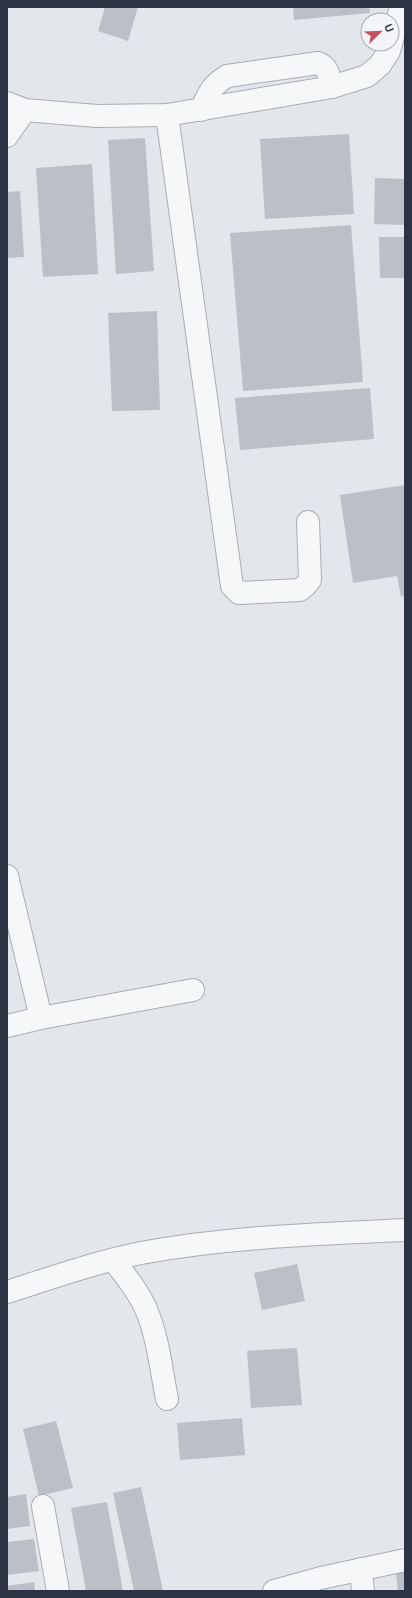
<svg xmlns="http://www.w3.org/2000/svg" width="412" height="1598" font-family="Figtree,sans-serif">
	<rect width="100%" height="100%" fill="#e3e6ea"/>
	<g fill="#bbbfc7">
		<polygon points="105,7 138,7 128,41 98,31"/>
		<polygon points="293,7 369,7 370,13 294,20"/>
		<polygon points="349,134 354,214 265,219 260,139"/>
		<polygon points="145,138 154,271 116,274 108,140"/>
		<polygon points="92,164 98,274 43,277 36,168"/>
		<polygon points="375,178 405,179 405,225 374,224"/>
		<polygon points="20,191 24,257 7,258 7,192"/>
		<polygon points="351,225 363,382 243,391 230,233"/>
		<polygon points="379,237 405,237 405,278 380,278"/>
		<polygon points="157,311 160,410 112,411 108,313"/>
		<polygon points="370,388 374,439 240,450 235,398"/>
		<polygon points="405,485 405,596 401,597 397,576 353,583 340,495"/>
		<polygon points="297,1264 305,1301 262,1310 254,1273"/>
		<polygon points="297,1348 302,1405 251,1408 247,1351"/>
		<polygon points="242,1418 245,1455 180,1460 177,1423"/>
		<polygon points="56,1421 73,1488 39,1496 23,1429"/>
		<polygon points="141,1487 163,1591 134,1591 113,1493"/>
		<polygon points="26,1494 30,1526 7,1529 7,1497"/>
		<polygon points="107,1502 123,1591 86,1591 71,1508"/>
		<polygon points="34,1539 39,1571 7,1575 7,1542"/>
		<polygon points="405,1564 405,1591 398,1591 395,1565"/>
		<polygon points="34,1582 35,1591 7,1591 7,1586"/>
	</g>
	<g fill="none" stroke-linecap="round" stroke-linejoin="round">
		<defs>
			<g id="minor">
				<polyline points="392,40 401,7"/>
				<polyline points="7,103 25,110 97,116 167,115 332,87 367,76 380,65 389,51 391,44"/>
				<path d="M 201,110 C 209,93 211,86 227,76 L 318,63 C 329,67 329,77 332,87"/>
				<polyline points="167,115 232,586 239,593 300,590 306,585 310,580 308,522"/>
				<polyline points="7,136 25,110"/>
				<polyline points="7,876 41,1018 7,1026"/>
				<polyline points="41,1018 193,990"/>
				<path d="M 113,1260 C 125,1275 138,1291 146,1309 C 158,1337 161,1369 167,1399"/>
				<path d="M 7,1292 C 51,1278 96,1262 141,1253 C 228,1237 317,1234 405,1230"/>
				<polyline points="43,1506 58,1591"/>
				<polyline points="361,1569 363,1591"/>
				<polyline points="274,1591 321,1578 405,1560"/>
			</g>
		</defs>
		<use href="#minor" stroke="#a8adb4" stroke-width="24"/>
		<use href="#minor" stroke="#f6f7f9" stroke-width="22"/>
	</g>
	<rect width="412" height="1598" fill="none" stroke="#2c3342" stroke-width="16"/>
	<g transform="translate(380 32) rotate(67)"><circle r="19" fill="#f3f5f8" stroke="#a3a7af"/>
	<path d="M0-3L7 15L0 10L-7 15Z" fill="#c6515f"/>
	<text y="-6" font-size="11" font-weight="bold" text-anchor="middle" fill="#2c3342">U</text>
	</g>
</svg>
